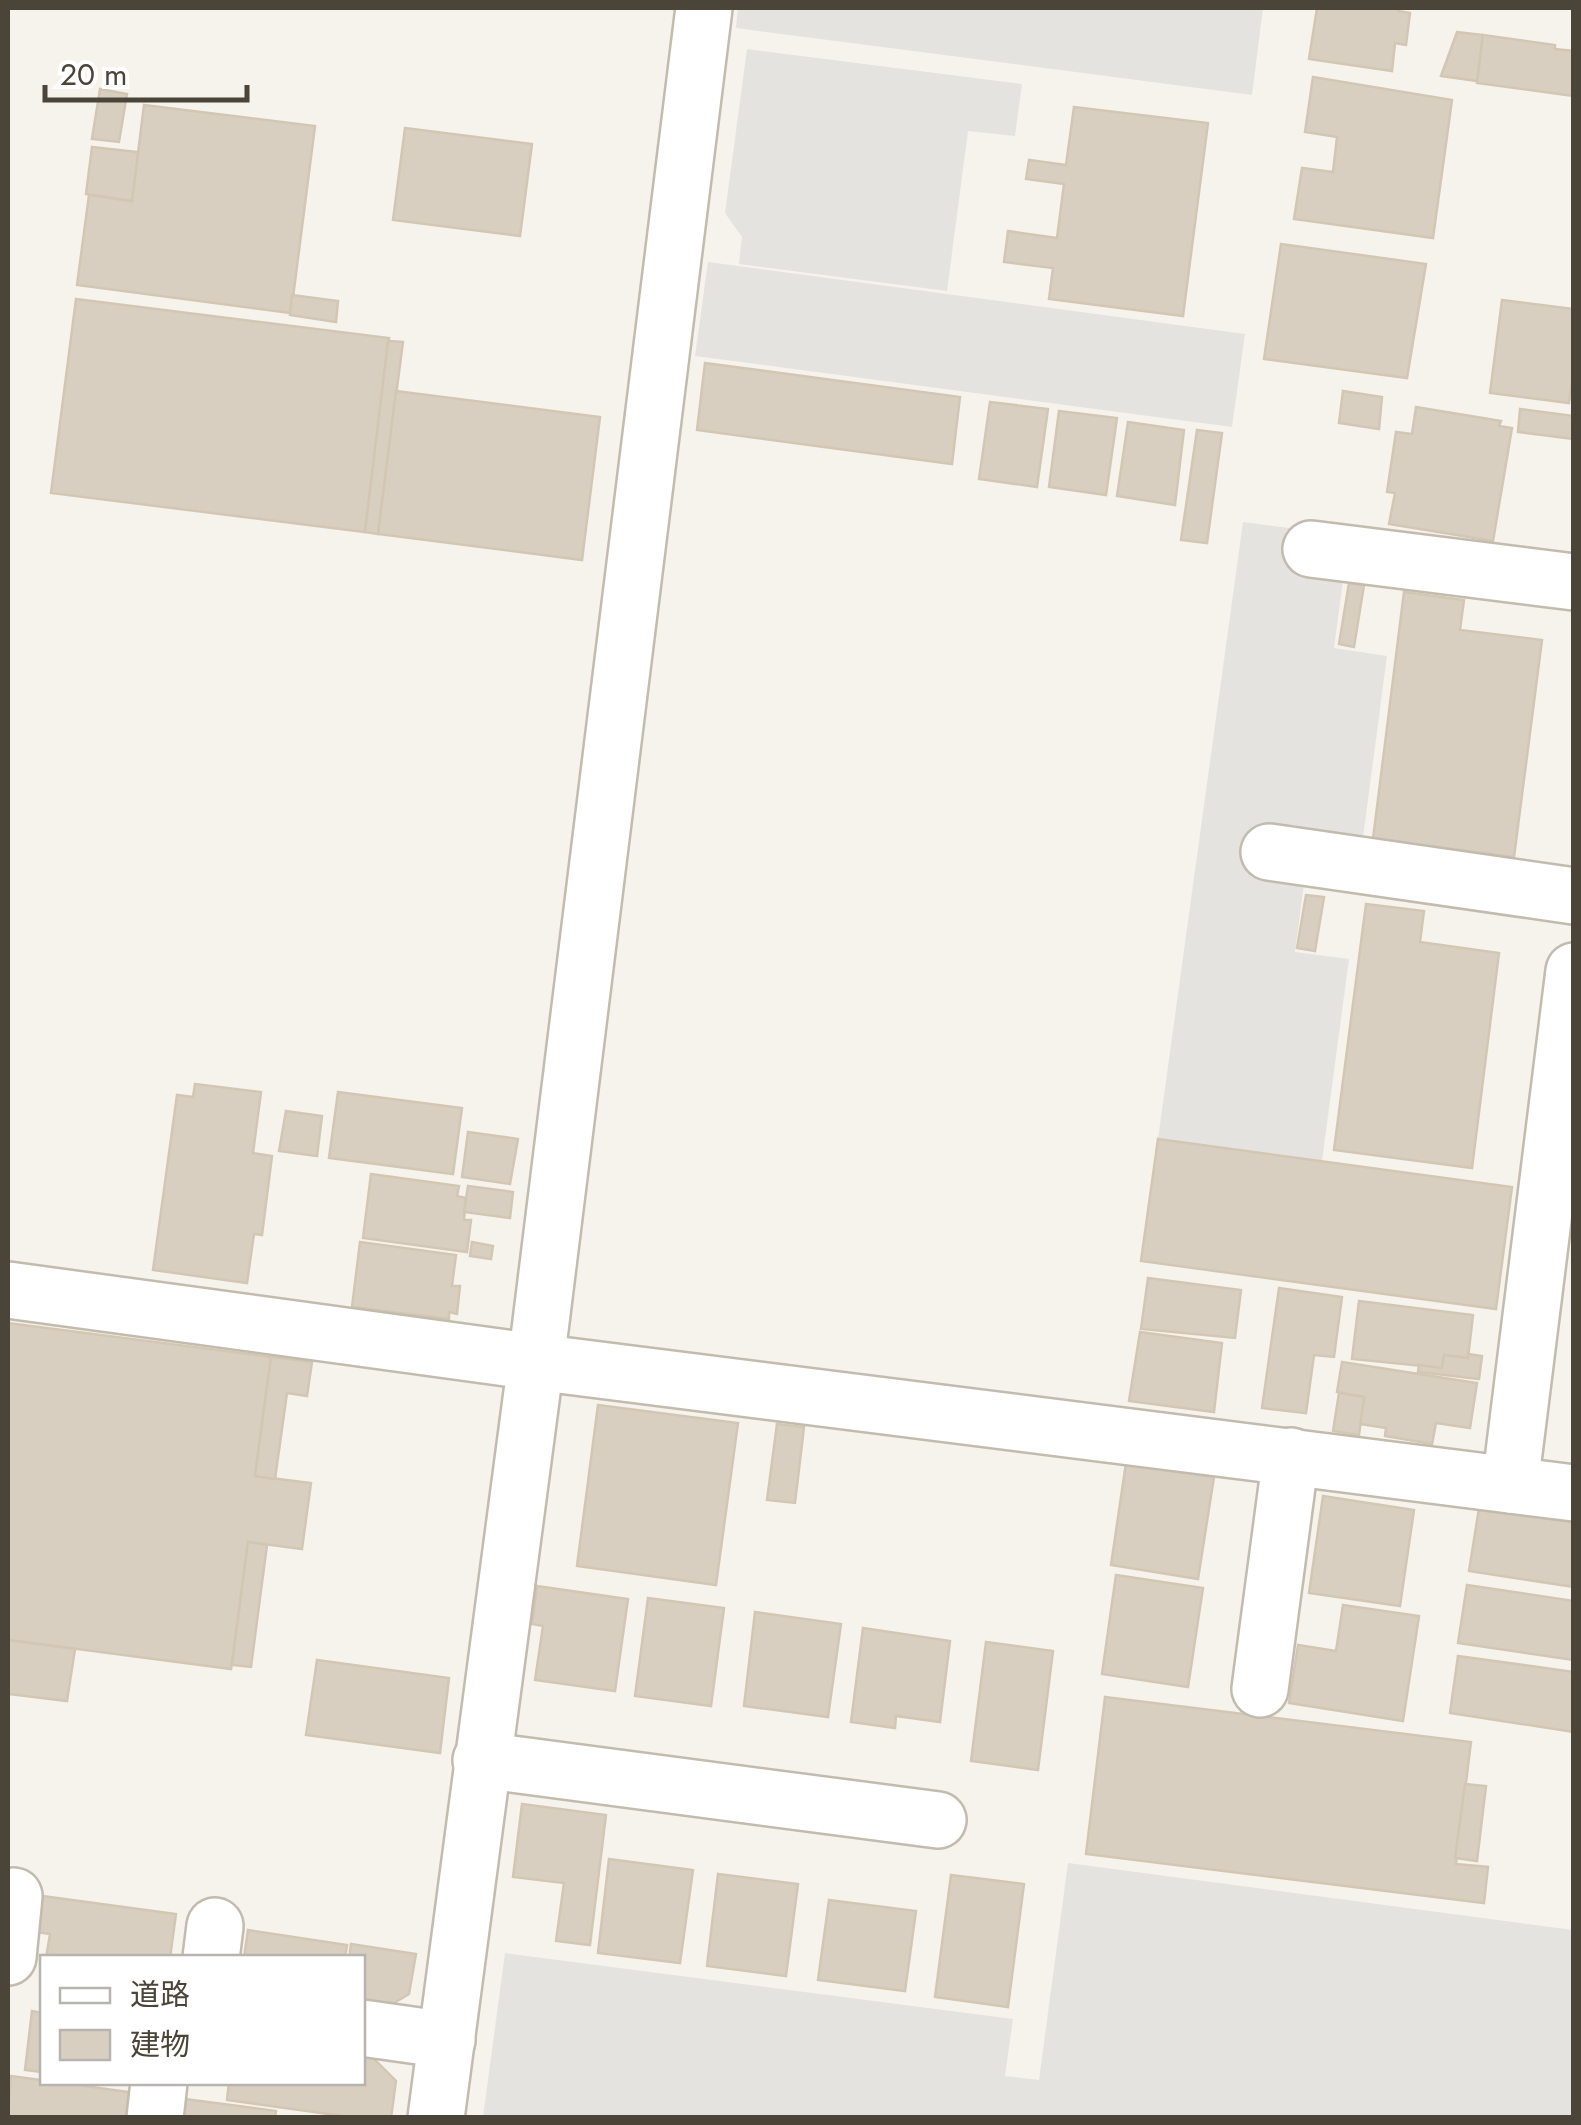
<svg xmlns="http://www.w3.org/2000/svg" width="1581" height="2125" font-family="Jost,'Noto Sans JP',sans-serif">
	<rect width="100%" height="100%" fill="#f6f3ec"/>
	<g fill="#e5e3e0">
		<polygon points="738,8 1263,8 1252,95 736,28"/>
		<polygon points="747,49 1022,84 1015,136 968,131 947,291 739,264 742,237 725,213"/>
		<polygon points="708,262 1245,334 1232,427 695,356"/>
		<polygon points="1243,522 1349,536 1334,648 1387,656 1362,845 1310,838 1295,952 1349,959 1322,1161 1158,1139"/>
		<polygon points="1068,1863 1573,1930 1573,2117 483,2117 505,1953 1013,2019 1005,2076 1039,2080"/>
	</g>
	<g fill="#d8cfc1" stroke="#d3c7b4" stroke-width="2.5">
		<polygon points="1317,8 1400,8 1399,11 1410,13 1406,45 1395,43 1392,71 1309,59"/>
		<polygon points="1457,32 1483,35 1477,81 1441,76"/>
		<polygon points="1483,35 1555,45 1555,49 1574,51 1574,96 1477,83"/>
		<polygon points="1313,77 1452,100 1433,238 1294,219 1302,168 1333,172 1337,137 1305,132"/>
		<polygon points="100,89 127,94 119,142 92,139"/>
		<polygon points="144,105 315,126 291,313 77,285 89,195 132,201"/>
		<polygon points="1074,107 1208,123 1183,316 1049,299 1053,268 1004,262 1008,231 1057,238 1064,184 1026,179 1029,160 1066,165"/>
		<polygon points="405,128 532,144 520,236 393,220"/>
		<polygon points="92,147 138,152 132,201 86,194"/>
		<polygon points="1281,244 1426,264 1407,378 1264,359"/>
		<polygon points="292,295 338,301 336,322 290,315"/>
		<polygon points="76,299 389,338 365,532 51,493"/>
		<polygon points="1502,300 1574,309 1574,369 1569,403 1490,393"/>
		<polygon points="388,341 403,342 378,534 365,532"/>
		<polygon points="705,363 960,397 952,464 697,430"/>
		<polygon points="396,391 600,417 582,560 378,534"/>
		<polygon points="1343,391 1382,397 1379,429 1339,423"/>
		<polygon points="990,402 1048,409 1037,487 979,479"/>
		<polygon points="1416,407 1501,421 1499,426 1512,428 1493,541 1389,524 1395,493 1387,492 1396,432 1412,434"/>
		<polygon points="1520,409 1574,416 1574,439 1518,432"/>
		<polygon points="1059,411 1117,418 1106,495 1049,487"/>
		<polygon points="1128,422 1184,430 1175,505 1117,496"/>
		<polygon points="1197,430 1222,433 1207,543 1181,540"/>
		<polygon points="1349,583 1364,585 1354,647 1339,644"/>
		<polygon points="1404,592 1464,600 1460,630 1542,640 1514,857 1373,839"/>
		<polygon points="1306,895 1324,897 1315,951 1297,948"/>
		<polygon points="1366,904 1424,911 1420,942 1499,953 1472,1168 1334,1150"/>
		<polygon points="195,1084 261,1092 253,1153 272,1156 262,1235 254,1234 247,1283 153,1270 177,1095 193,1097"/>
		<polygon points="338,1092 462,1108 453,1174 329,1158"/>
		<polygon points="286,1111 322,1116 317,1156 279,1151"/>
		<polygon points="468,1132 518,1139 510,1184 462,1177"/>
		<polygon points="1158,1139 1512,1187 1496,1309 1141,1261"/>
		<polygon points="371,1174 459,1186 457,1196 466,1198 464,1220 471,1220 467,1252 363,1238"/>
		<polygon points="468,1186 513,1192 510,1218 464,1212"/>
		<polygon points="360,1242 456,1255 452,1286 460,1286 457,1314 449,1312 449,1319 352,1307"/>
		<polygon points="472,1242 493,1246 491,1259 470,1256"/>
		<polygon points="1148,1278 1241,1290 1235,1338 1141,1329"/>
		<polygon points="1279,1288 1342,1297 1334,1357 1314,1355 1306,1413 1262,1408"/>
		<polygon points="1359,1301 1473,1315 1468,1358 1444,1355 1442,1368 1352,1359"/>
		<polygon points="8,1323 271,1357 255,1476 311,1483 302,1549 248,1542 231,1669 8,1640"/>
		<polygon points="1140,1332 1222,1343 1214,1412 1129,1401"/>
		<polygon points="1468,1354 1482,1356 1479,1379 1418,1372 1419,1365 1442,1368 1444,1355 1468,1358"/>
		<polygon points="271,1357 312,1362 307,1396 287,1393 275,1479 255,1476"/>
		<polygon points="1342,1362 1477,1383 1470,1428 1436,1423 1432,1444 1385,1436 1386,1428 1360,1424 1364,1397 1337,1392"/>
		<polygon points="1339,1393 1364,1397 1359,1435 1333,1431"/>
		<polygon points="598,1405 738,1423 716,1585 577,1566"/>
		<polygon points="777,1424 804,1427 795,1503 767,1500"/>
		<polygon points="1126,1463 1214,1477 1198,1579 1111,1565"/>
		<polygon points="1323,1496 1414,1510 1400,1606 1309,1593"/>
		<polygon points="1479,1508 1574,1522 1574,1587 1469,1571"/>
		<polygon points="248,1542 267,1545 251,1667 232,1665"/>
		<polygon points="1116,1575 1203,1588 1188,1687 1102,1674"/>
		<polygon points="1467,1585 1574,1601 1574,1660 1458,1643"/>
		<polygon points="537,1586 628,1599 615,1691 535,1680 543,1626 532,1624"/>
		<polygon points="648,1598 724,1608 711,1706 635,1696"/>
		<polygon points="1343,1605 1419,1616 1403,1721 1289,1703 1298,1645 1336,1651"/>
		<polygon points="755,1612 841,1624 828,1717 744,1706"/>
		<polygon points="863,1628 950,1641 940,1722 896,1716 895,1728 851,1722"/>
		<polygon points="8,1640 75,1649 67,1701 8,1694"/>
		<polygon points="986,1642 1053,1651 1038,1770 971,1761"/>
		<polygon points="1458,1656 1574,1672 1574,1732 1450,1713"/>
		<polygon points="317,1660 449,1678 440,1753 306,1735"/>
		<polygon points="1105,1697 1471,1742 1456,1864 1488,1867 1484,1903 1086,1854"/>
		<polygon points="1465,1784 1486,1786 1477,1861 1455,1858"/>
		<polygon points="522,1804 606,1815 590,1945 556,1941 564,1883 513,1877"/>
		<polygon points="609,1859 693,1870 680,1963 598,1953"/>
		<polygon points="718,1874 798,1884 786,1976 707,1966"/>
		<polygon points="951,1875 1024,1884 1008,2007 935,1997"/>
		<polygon points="28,1894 176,1914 170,1958 46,1958 50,1934 23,1930"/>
		<polygon points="829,1900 916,1911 905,1991 818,1980"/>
		<polygon points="248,1930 347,1945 345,1958 244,1958"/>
		<polygon points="351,1944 416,1954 409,1994 389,2006 362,2003 362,1958 349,1958"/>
		<polygon points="32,2011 42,2013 42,2072 25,2070"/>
		<polygon points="362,2047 396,2081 391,2118 357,2118 227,2100 229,2082 362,2082"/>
		<polygon points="11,2076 129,2092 126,2118 8,2118"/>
		<polygon points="185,2099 276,2111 275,2118 183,2118"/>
	</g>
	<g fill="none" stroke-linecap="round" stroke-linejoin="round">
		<defs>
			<g id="minor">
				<polyline points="1311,549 1574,582"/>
				<polyline points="1269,852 1574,896"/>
				<polyline points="8,1290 536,1362 1574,1493"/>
				<polyline points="1510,1485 1574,971"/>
				<polyline points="1260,1689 1291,1456"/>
				<polyline points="481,1760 938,1820"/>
				<polyline points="8,1957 14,1896"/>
				<polyline points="211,1958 215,1926"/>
				<polyline points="362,2028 447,2040"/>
				<polyline points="155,2118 159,2082"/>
				<polyline points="436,2118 536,1362 704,8"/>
			</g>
		</defs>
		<use href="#minor" stroke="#c2bbae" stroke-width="60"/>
		<use href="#minor" stroke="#fff" stroke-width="55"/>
	</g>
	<rect width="1581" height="2125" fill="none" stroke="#4b4439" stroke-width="20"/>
	<rect x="40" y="1955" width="325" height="130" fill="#ffffff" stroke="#b7b4b0" stroke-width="2.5"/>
	<rect x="60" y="1988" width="50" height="15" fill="#ffffff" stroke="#b7b4b0" stroke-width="2.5"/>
	<text x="130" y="2005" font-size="30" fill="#4b4439">道路</text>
	<rect x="60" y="2030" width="50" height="30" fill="#d8cfc1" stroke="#b7b4b0" stroke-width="2.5"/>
	<text x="130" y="2055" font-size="30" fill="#4b4439">建物</text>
	<path d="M45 85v15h202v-15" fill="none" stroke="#4b4439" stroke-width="5"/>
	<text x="60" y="85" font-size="30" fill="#4b4439" stroke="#ffffff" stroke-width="8" paint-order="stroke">20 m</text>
</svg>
